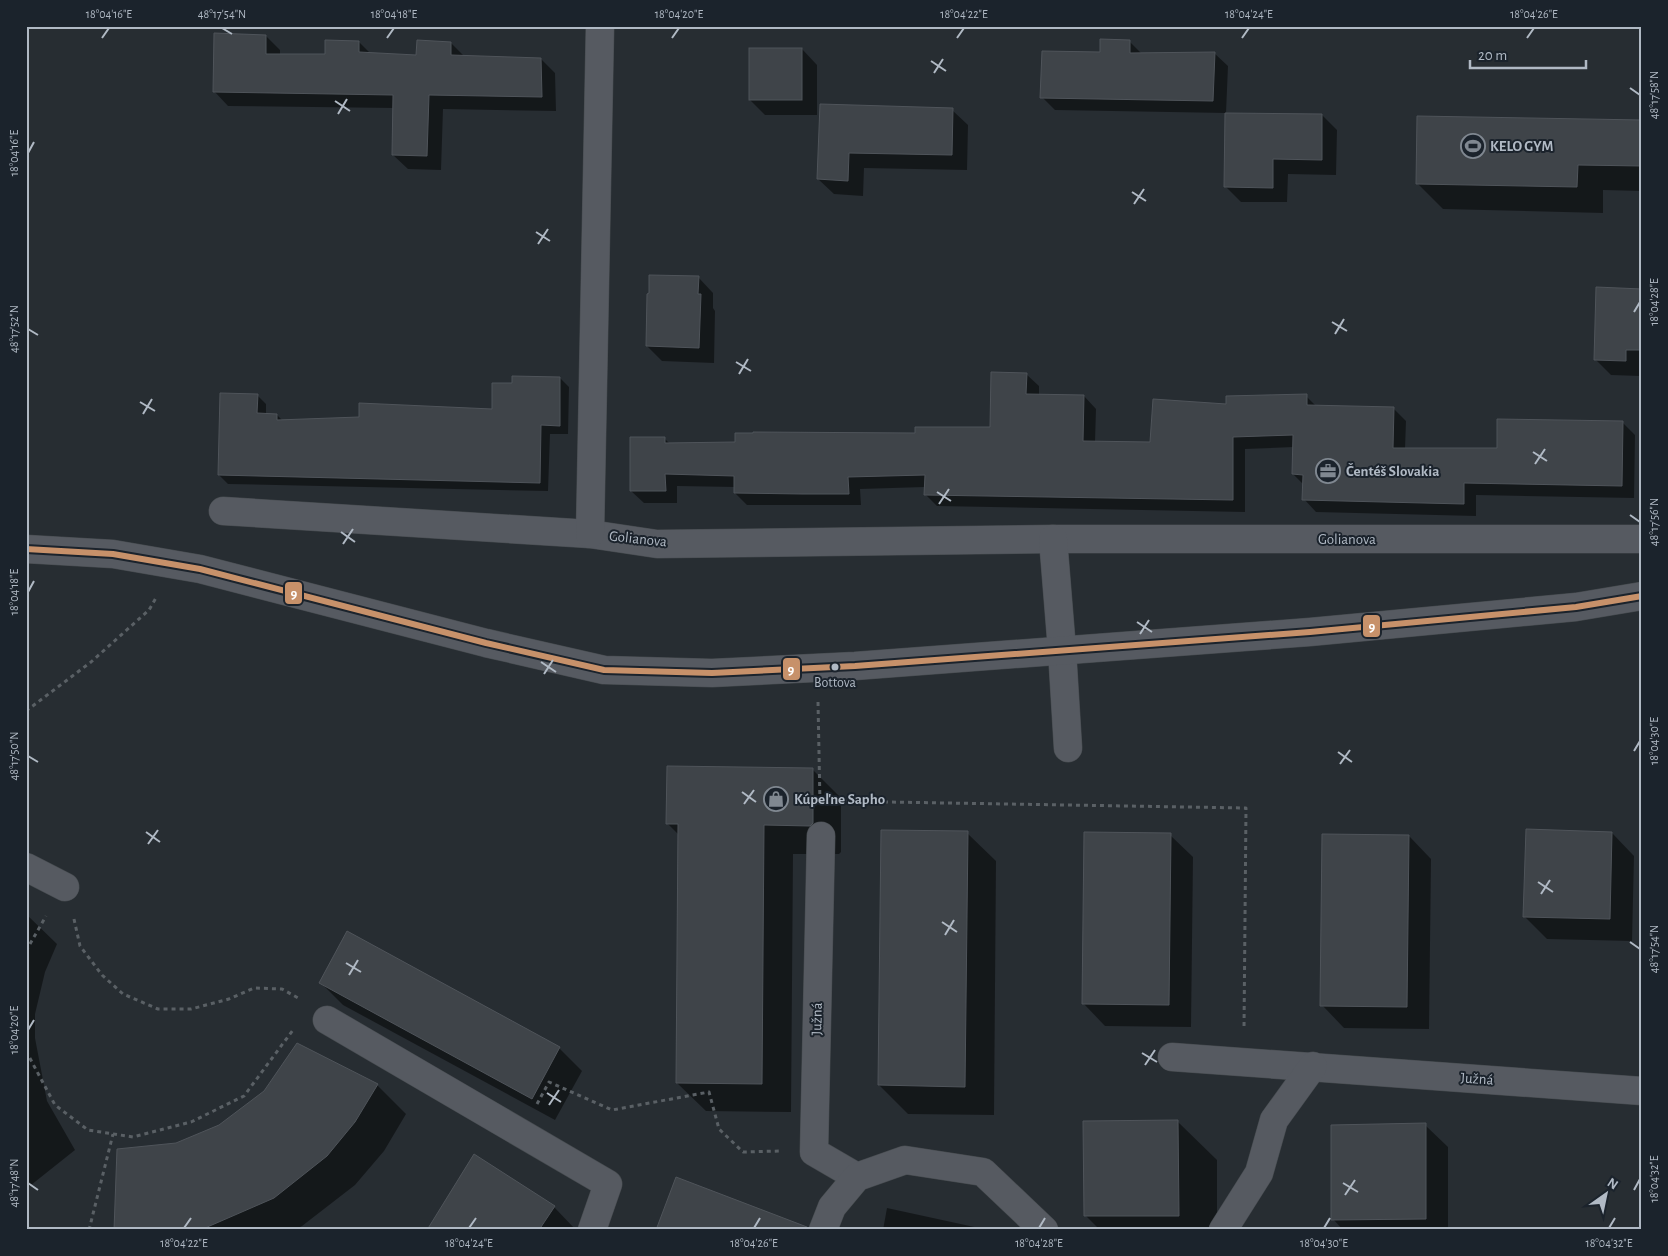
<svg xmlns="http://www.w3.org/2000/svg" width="1668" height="1256" font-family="'Alegreya Sans',sans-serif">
	<rect width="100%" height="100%" fill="#272d32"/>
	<g fill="#0007">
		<polygon points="266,36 280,50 280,55 326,55 359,42 371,54 418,57 451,43 465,57 541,59 555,73 556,111 443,109 441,170 408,169 393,155 394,108 228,106 214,91"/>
		<polygon points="1129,41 1142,54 1214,53 1228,66 1226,113 1055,110 1042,97 1101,54"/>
		<polygon points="802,49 817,65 817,115 765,115 750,100"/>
		<polygon points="822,105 952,110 968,125 967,170 864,168 863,196 834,194 818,179"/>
		<polygon points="1322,115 1337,130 1336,175 1288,174 1287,202 1241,202 1225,186"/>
		<polygon points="1642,121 1642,191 1603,190 1603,213 1443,209 1417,183"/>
		<polygon points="698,277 713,293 713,308 715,311 714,363 662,361 647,346"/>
		<polygon points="1642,290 1640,376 1611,375 1596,360"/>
		<polygon points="1026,374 1039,386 1039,396 1084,396 1096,409 1095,442 1152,443 1227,405 1306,396 1317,407 1393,408 1406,421 1405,449 1498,450 1623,423 1635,435 1634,498 1476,495 1476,516 1316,512 1304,499 1304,485 1293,474 1294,447 1245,449 1245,512 937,506 925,494 925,487 860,489 861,505 747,505 735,493 735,487 677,486 677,503 644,503 631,491 664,438 670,444 736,444 992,428"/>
		<polygon points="560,378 569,387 568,434 550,434 548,491 228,484 219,475 257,395 266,404 266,415 277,415 283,421 493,411 513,384"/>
		<polygon points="812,769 841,798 841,852 839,854 793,854 791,1112 706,1111 677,1083 679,835 667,823"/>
		<polygon points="967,833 996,861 994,1115 908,1114 879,1085"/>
		<polygon points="1612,833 1634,856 1632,941 1547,939 1524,916"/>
		<polygon points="1170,835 1193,857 1191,1027 1105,1026 1083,1003"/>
		<polygon points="1409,836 1431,859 1429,1029 1344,1028 1322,1005"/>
		<polygon points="26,914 57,944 45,972 35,1014 35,1038 47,1101 75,1150 26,1189"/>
		<polygon points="348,933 559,1048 582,1071 555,1120 343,1005 321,983"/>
		<polygon points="298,1045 377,1085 406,1114 384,1151 355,1185 302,1226 294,1230 115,1230 176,1144 220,1126 265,1092"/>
		<polygon points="1178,1122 1217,1160 1217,1230 1100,1230 1085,1215"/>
		<polygon points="1425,1125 1448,1147 1448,1230 1343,1230 1333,1219"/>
		<polygon points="554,1207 576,1230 428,1230"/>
		<polygon points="887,1208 979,1228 980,1230 883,1230"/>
	</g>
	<g fill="#3f4449" stroke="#4f545a">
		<polygon points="214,33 266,35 266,54 325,54 325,40 359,41 359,52 416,55 417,40 451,42 451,55 541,58 542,97 429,95 427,156 392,155 393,95 213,92"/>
		<polygon points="1100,39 1130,40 1130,53 1215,52 1213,101 1040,98 1042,51 1100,52"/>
		<rect x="749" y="48" width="53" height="52"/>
		<polygon points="820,104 953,108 952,155 849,153 848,181 817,179"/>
		<polygon points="1225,113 1322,114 1322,160 1273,159 1273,188 1224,187"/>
		<polygon points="1417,116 1642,120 1642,166 1578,165 1577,187 1416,184"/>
		<polygon points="649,275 699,276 698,294 701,294 699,348 646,346 647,294 649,293"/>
		<polygon points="1596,287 1642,289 1642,350 1626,350 1626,361 1594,360"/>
		<polygon points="991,372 1027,373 1026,394 1084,395 1083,441 1150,442 1153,399 1226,404 1226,396 1307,394 1307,405 1394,407 1393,448 1497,448 1497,419 1623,421 1622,486 1464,483 1464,504 1302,500 1303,475 1292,474 1293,435 1233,437 1233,500 924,495 925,475 848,477 849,494 802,494 734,493 734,476 665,474 666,491 630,491 630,437 665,437 665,443 735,442 735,433 753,433 753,432 915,433 915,427 990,427"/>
		<polygon points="512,376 560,377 560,426 541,425 540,483 218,475 220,393 258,394 257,413 277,414 277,420 359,417 359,403 492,409 492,383 512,383"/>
		<polygon points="667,766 813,768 813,823 810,826 764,825 762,1084 676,1083 678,824 666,824"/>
		<polygon points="1526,829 1612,832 1610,919 1523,917"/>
		<polygon points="881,830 968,831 965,1087 878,1085"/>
		<polygon points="1084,832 1171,833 1169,1005 1082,1004"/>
		<polygon points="1322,834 1409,835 1407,1007 1320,1006"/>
		<polygon points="347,931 560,1047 532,1099 319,983"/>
		<polygon points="297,1043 378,1084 355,1122 327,1156 274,1198 205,1228 190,1230 114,1230 117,1149 176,1143 219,1125 264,1091"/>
		<polygon points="1178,1120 1179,1216 1084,1216 1083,1121"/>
		<polygon points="1426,1123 1426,1219 1331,1220 1331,1125"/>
		<polygon points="474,1154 555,1206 539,1230 427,1230"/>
		<polygon points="676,1177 807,1227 806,1230 656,1230"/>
	</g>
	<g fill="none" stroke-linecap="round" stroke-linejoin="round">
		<defs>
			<g id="minor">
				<polyline points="223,511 590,534 657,544 1053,539 1642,539"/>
				<polyline points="590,534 600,26"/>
				<polyline points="1053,539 1062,650 1068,748"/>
				<polyline points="26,549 113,554 200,569 486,643 604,670 712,673 855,666 1310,632 1576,607 1642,596"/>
				<polyline points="821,836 814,1152 857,1177"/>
				<polyline points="26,867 65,887"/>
				<polyline points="327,1020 608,1184 592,1230"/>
				<polyline points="1172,1057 1642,1091"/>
				<polyline points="823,1230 832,1207 857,1177 905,1160 983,1172 1044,1230"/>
				<polyline points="1223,1230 1259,1173 1274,1120 1313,1066"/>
			</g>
		</defs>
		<use href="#minor" stroke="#44494d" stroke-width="29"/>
		<g stroke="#5a6065" stroke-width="3" stroke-dasharray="4 4" stroke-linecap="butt">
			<polyline points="818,702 820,804"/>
			<polyline points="26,711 91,662 149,610 157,596"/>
			<polyline points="828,801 1246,808 1244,1029"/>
			<polyline points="74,919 80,946 102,975 123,994 158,1009 191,1009 229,999 254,988 282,989 300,999"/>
			<polyline points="26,951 46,916"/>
			<polyline points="26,1051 55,1105 88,1130 133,1137 191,1122 244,1096 293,1030"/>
			<polyline points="537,1104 549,1082 612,1110 709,1092 719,1129 743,1152 780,1151"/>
			<polyline points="89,1230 113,1134"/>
		</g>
		<use href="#minor" stroke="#565a61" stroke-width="28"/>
		<defs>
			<polyline id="bus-1" points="26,549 113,554 200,569 486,643 604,670 712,673 855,666 1310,632 1576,607 1642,596"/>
		</defs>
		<use href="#bus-1" stroke="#1b232c" stroke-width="10"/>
		<use href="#bus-1" stroke="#c7916a" stroke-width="6"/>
	</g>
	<path fill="none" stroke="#b0b9c4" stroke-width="2" d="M 222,28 L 232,34M 102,38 L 109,28M 387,38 L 394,28M 672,38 L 679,28M 957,38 L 964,28M 1242,38 L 1249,28M 1527,38 L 1534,28M 931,61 L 946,71M 934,73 L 943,59M 1630,88 L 1640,95M 335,101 L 350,111M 338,114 L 347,99M 28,153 L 34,142M 1132,192 L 1146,201M 1134,204 L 1144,189M 536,232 L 550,241M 538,244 L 548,229M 1634,312 L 1640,302M 1332,322 L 1347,331M 28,329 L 38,335M 1335,334 L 1344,319M 736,362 L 751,371M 739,374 L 748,359M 140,402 L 155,411M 143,414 L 152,399M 1533,452 L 1547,461M 1535,464 L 1545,449M 937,492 L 951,501M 939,504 L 949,489M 1630,515 L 1640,522M 341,532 L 355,542M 343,544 L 353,529M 28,592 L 34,581M 1137,622 L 1152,632M 1140,634 L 1149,620M 541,662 L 556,672M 544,674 L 553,660M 1634,751 L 1640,741M 1338,752 L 1352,762M 28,756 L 38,762M 1340,764 L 1350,750M 742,792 L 756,802M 744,804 L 754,790M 146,832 L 160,842M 148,844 L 158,830M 1538,882 L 1553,892M 1541,894 L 1550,880M 942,922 L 957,932M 945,935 L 954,920M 1630,942 L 1640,949M 346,963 L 361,972M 349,975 L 358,960M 28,1030 L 34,1020M 1142,1053 L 1157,1062M 1145,1065 L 1155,1050M 547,1093 L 561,1102M 549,1105 L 559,1090M 28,1183 L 38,1190M 1343,1183 L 1358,1192M 1634,1190 L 1640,1179M 1345,1195 L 1355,1180M 184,1228 L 191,1218M 469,1228 L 476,1218M 754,1228 L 760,1218M 1039,1228 L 1045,1218M 1324,1228 L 1330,1218M 1609,1228 L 1615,1218"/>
	<defs>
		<symbol id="stadium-ring" viewBox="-11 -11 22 22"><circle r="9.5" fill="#1b232c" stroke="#808891" stroke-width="1.5"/><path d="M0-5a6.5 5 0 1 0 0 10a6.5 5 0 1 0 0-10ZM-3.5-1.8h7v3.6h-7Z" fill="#808891"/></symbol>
		<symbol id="office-ring" viewBox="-11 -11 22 22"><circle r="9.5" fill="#1b232c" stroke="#808891" stroke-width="1.5"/><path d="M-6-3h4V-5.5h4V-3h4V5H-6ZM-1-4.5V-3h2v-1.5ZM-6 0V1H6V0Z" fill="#808891"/></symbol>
		<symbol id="shop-ring" viewBox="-11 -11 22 22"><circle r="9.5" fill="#1b232c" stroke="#808891" stroke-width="1.5"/><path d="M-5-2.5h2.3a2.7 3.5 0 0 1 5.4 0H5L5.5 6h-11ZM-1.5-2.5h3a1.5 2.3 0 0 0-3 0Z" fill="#808891"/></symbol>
	</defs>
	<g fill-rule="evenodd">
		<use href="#stadium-ring" x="1459" y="132" width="28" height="28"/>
		<use href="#office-ring" x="1314" y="457" width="28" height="28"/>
		<use href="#shop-ring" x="762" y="785" width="28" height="28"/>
	</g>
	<circle fill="#b0b9c4" stroke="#1b232c" stroke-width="2" cx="835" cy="667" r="4.5"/>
	<g text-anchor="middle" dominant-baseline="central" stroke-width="4" stroke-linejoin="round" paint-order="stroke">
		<g font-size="14" fill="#b0b9c4" stroke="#1b232c">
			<text x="835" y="683">Bottova</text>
		</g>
		<g font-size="15" font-weight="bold" fill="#b0b9c4" stroke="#1b232c" text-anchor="start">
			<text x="1490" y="146">KELO GYM</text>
			<text x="1346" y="471">Čentéš Slovakia</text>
			<text x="794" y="799">Kúpeľne Sapho</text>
		</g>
		<g font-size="15" fill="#b0b9c4" stroke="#1b232c">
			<text transform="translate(638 539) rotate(6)">Golianova</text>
			<text x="1347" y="539">Golianova</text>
			<text transform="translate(817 1019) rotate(-89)">Južná</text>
			<text transform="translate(1477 1079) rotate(4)">Južná</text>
		</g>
	</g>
	<g stroke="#1b232c" stroke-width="2">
		<rect x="284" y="581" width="19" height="24" rx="5" fill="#c7916a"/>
		<rect x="1362" y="614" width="19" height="24" rx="5" fill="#c7916a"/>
		<rect x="782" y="657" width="19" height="24" rx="5" fill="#c7916a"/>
	</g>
	<g font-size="14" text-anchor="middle" font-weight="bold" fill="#fff">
		<text x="294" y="598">9</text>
		<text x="1372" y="631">9</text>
		<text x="791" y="674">9</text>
	</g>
	<rect width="1668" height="1256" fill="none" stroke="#1b232c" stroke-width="55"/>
	<g transform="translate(1606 1194) rotate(33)" stroke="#1b232c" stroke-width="4" paint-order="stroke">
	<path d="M0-4L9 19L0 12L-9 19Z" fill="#b0b9c4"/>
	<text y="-8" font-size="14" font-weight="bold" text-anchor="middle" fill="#b0b9c4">N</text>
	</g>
	<path d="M1470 60v8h116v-8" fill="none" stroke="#b0b9c4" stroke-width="2.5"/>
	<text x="1478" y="60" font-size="15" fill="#b0b9c4" stroke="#1b232c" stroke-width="4" paint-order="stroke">20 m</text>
	<rect x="28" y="28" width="1612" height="1200" fill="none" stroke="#b0b9c4" stroke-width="2"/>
	<g font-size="12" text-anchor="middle" fill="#b0b9c4">
		<text x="109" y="18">18°04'16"E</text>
		<text x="222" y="18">48°17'54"N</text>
		<text x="394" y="18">18°04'18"E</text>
		<text x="679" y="18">18°04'20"E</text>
		<text x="964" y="18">18°04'22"E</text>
		<text x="1249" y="18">18°04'24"E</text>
		<text x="1534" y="18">18°04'26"E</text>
		<text transform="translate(1654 95) rotate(-90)" y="4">48°17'58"N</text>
		<text transform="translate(14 153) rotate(-90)" y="4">18°04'16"E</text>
		<text transform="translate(1654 302) rotate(-90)" y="4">18°04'28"E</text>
		<text transform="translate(14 329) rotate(-90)" y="4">48°17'52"N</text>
		<text transform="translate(1654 522) rotate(-90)" y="4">48°17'56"N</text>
		<text transform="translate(14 592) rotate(-90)" y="4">18°04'18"E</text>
		<text transform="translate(1654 741) rotate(-90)" y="4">18°04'30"E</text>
		<text transform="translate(14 756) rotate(-90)" y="4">48°17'50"N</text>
		<text transform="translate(1654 949) rotate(-90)" y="4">48°17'54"N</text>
		<text transform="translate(14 1030) rotate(-90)" y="4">18°04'20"E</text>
		<text transform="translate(1654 1179) rotate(-90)" y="4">18°04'32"E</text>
		<text transform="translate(14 1183) rotate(-90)" y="4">48°17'48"N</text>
		<text x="184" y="1247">18°04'22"E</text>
		<text x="469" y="1247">18°04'24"E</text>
		<text x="754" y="1247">18°04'26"E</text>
		<text x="1039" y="1247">18°04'28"E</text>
		<text x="1324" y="1247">18°04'30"E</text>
		<text x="1609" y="1247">18°04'32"E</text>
	</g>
</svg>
